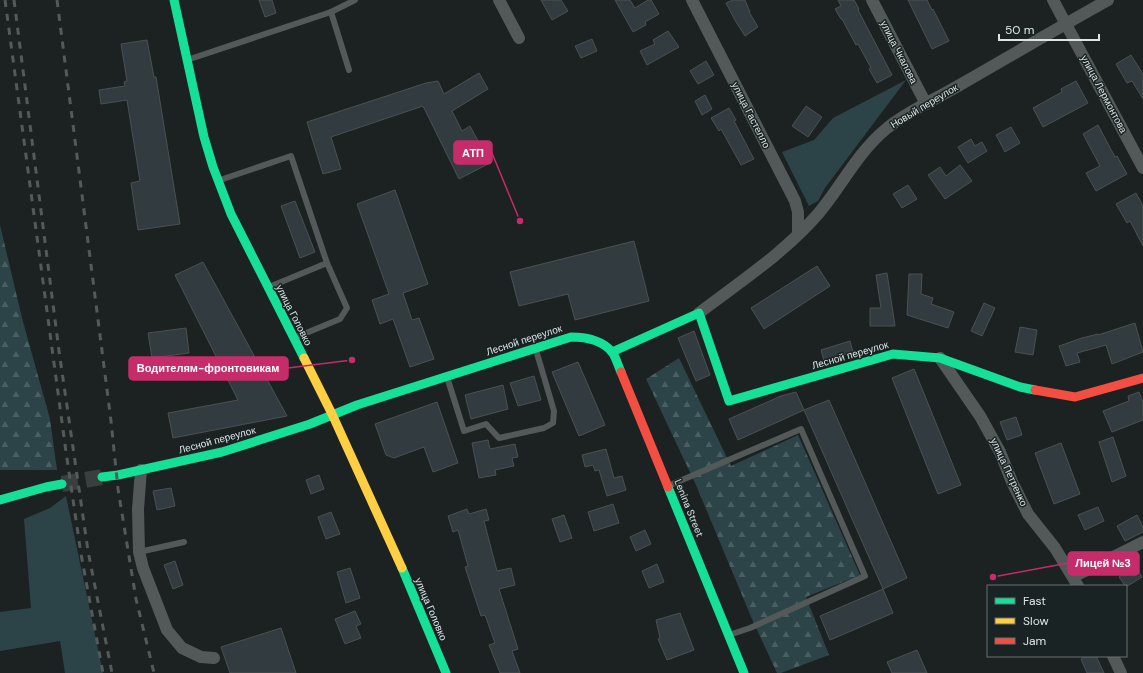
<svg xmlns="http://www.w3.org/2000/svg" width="1143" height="673" font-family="'DM Sans',sans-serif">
	<defs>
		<pattern id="forest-firs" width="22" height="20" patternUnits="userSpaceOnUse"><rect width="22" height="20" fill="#2c4448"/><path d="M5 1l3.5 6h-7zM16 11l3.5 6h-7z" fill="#4a5f62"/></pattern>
	</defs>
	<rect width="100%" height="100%" fill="#1c2122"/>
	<g fill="#2c4448">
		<polygon points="906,80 825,188 818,201 809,206 782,152 814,140 833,118"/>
		<polygon points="66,496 103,673 65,673 60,641 0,651 0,612 31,608 24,519 50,508"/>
	</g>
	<g fill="url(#forest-firs)">
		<polygon points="0,225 22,318 50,419 57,470 0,470"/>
		<polygon points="679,358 731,466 798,435 860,575 806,597 829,655 781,673 777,673 752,619 696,485 646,379"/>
	</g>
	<g fill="#323c40" stroke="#4c5051">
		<polygon points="259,0 272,0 276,13 265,17"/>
		<polygon points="541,0 561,0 568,11 552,20"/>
		<polygon points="615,0 630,0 635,8 648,0 651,0 659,14 645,22 646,25 633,32"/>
		<polygon points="733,0 745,0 750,12 749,12 758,27 745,36 736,22 726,3"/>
		<polygon points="838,0 854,0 859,9 858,10 892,75 877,83 869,69 871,68 858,44 856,45 842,19 841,19 835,9 841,6"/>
		<polygon points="908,0 927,0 932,10 933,9 949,41 932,49"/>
		<polygon points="668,31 679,47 647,65 640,51 655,44 653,40"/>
		<polygon points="592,39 597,51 581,58 575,46"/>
		<polygon points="147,40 154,77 156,77 180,224 138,230 131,183 140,181 127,100 101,104 99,90 125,86 124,82 127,81 121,44"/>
		<polygon points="1131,55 1143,74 1143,99 1132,81 1127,83 1116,64"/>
		<polygon points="706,61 714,75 698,84 690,71"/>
		<polygon points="479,73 488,89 452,111 462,131 470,126 490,163 459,179 423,106 331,137 341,169 323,174 307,122 426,83 438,81 444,94"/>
		<polygon points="1076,81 1088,103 1043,127 1033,108 1062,92 1061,89"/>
		<polygon points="705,95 712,109 702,115 695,101"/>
		<polygon points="806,106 822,117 808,137 792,126"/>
		<polygon points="729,108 736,120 734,121 754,159 741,165 721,129 719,131 711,118"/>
		<polygon points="1098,125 1115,157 1117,156 1127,174 1096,191 1086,173 1100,166 1083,134"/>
		<polygon points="1011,127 1020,143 1005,152 996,135"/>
		<polygon points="971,139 975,146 982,142 987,151 968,163 958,147"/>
		<polygon points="960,165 972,181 945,199 928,175 940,167 946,176"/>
		<polygon points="908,185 917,199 902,208 893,194"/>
		<polygon points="395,190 428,284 403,293 412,320 419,318 434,359 410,367 393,319 380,324 372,300 389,294 357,204"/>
		<polygon points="1136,193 1143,206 1143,246 1130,221 1127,223 1116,204"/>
		<polygon points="295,201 315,252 300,258 281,206"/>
		<polygon points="634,241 649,301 575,320 568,294 519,306 510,272"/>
		<polygon points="203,262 287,416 173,438 168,413 238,400 175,275"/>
		<polygon points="817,266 830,286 764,329 751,308"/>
		<polygon points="887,273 895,326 870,326 870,308 881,308 876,275"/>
		<polygon points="909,274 922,274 921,294 933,298 931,304 954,312 948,328 907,315"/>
		<polygon points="984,303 995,308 982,336 971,331"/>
		<polygon points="1135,323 1143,352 1112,364 1106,345 1077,353 1080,362 1066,366 1059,346 1082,338 1098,334 1098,335"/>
		<polygon points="1020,327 1037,330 1033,355 1015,352"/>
		<polygon points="186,328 189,353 152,358 148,333"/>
		<polygon points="694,331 710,375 696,381 678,338"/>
		<polygon points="850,341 853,352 824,361 821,350"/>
		<polygon points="578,362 605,425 579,436 552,372"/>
		<polygon points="914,369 961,485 938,494 892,378"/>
		<polygon points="534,376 541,400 518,406 510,383"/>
		<polygon points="503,385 508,409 471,419 465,395"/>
		<polygon points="796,392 804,410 738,440 729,419 781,396"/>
		<polygon points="1139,392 1143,402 1143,420 1112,432 1103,411 1129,401 1128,396"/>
		<polygon points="829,400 907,578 883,589 804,410"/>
		<polygon points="437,402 458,463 433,472 424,447 394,458 386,455 375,424"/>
		<polygon points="1016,417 1022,435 1007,440 1000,422"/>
		<polygon points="1113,437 1126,476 1112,482 1099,442"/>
		<polygon points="488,440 490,449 515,444 518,457 512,458 514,466 495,470 496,475 479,478 472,443"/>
		<polygon points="1061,443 1080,494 1054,504 1035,453"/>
		<polygon points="606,449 614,478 622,476 626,490 607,496 599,470 595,471 593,465 585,467 582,455"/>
		<polygon points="319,475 324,489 311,494 306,480"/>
		<polygon points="171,488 175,506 157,510 153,491"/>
		<polygon points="613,504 619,523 594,531 588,512"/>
		<polygon points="1098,507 1104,521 1085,530 1078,515"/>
		<polygon points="467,509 469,514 486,509 489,520 484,521 497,571 511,568 515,585 499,589 518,649 512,651 520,673 500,673 489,645 495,643 485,615 481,616 465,567 468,566 458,530 453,532 448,516"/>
		<polygon points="331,512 340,534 326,539 318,517"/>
		<polygon points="564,515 572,538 560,542 552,519"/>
		<polygon points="1137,515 1143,527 1143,532 1125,541 1117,526"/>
		<polygon points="645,530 651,544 636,551 630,537"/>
		<polygon points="175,561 183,585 173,589 164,565"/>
		<polygon points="657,564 664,582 649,588 642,571"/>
		<polygon points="1136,567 1142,577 1126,587 1119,577"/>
		<polygon points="350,568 360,598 346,603 337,572"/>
		<polygon points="883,589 893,613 830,640 820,616"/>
		<polygon points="355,611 361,624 356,626 361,638 345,644 335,619"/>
		<polygon points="680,613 694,650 667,660 658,639 660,638 656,620"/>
		<polygon points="281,628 296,673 230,673 221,647"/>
		<polygon points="917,650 927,673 892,673 887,662"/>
		<polygon points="1087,656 1096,656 1104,673 1087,673 1081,659"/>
	</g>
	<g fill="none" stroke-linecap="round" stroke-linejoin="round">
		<polyline stroke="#393e3f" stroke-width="16" stroke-dasharray="16 8" stroke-linecap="butt" points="62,484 102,477"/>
		<g stroke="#525958" stroke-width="6">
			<polyline points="331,12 355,0"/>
			<polyline points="187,60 331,12 349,70"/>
			<polyline points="220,180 291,156 327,263 269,287"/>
			<polyline points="294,338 340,319 347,308 327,263"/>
			<polyline points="447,377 464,431 486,424 499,438 544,428 553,423 554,411 536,350"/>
			<polyline points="668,486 801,429 865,576 750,628 729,635"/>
			<polyline points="139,552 184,542"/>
		</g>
		<g stroke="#525958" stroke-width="12">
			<polyline points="499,0 519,38"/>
			<polyline points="692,0 795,201 798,212 798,234"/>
			<polyline points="872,0 926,104"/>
			<polyline points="1053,0 1143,168"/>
			<path d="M 699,313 C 740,282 784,253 818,214 C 841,187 857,153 886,129 C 906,112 934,100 958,86 C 1008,57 1058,28 1108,0"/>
			<polyline points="940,358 980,416 1000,452 1012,482 1028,514 1055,548 1078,586"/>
			<polyline points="141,470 138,509 139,552 143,568 167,630 182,648 201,657 214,658"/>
			<polyline points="1073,577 1143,542"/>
			<polyline points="1113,656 1121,673"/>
		</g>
		<g stroke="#16e098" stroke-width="9">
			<polyline points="174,0 204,137 213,167 231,214 304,358"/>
			<polyline points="612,352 699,313 729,401 893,354 940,358 1020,387 1035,390"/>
			<path d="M 102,477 L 118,475 L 222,452 L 310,424 L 357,405 L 571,337 C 585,337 602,340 612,352 C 616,357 618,366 621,372"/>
			<polyline points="668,487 744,673"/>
			<polyline points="0,500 46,487 62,484"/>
			<polyline points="402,568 446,673"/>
		</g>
		<polyline stroke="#ffcf43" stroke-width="9" points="304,358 332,414 402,568"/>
		<g stroke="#f24e42" stroke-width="9">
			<polyline points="621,372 668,487"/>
			<polyline points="1035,390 1075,397 1143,378"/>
		</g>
		<g stroke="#545959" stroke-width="3" stroke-dasharray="7 7" stroke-linecap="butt">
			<polyline points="5,0 66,452 81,554 103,673"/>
			<polyline points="14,0 59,351 88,551 112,673"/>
			<polyline points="57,0 111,421 118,489 136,599 154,673"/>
		</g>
	</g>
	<g text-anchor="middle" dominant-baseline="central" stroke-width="3" stroke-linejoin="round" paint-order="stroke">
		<g font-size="10" fill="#dee4e5" stroke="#1a2324">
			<text transform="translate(899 52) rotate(63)">улица Чкалова</text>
			<text transform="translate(1104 94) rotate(62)">улица Лермонтова</text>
			<text transform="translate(924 106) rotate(-31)">Новый переулок</text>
			<text transform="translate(751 115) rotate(63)">улица Гастелло</text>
			<text transform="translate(294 315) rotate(63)">улица Головко</text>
			<text transform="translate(524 340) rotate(-18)">Лесной переулок</text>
			<text transform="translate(850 355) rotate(-16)">Лесной переулок</text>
			<text transform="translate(217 440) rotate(-15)">Лесной переулок</text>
			<text transform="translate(1009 472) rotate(65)">улица Петренко</text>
			<text transform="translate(689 508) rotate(68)">Lenina Street</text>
			<text transform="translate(431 609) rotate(67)">улица Головко</text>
		</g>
	</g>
	<path fill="none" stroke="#c52c69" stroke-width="1.5" d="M520 221L492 153M352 360L288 368M993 577L1068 563"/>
	<g fill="#c52c69" stroke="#1a2324" stroke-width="1.5">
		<circle cx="520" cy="221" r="4"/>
		<circle cx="352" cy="360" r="4"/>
		<circle cx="993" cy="577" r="4"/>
	</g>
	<g fill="#c52c69" stroke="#c52c69" stroke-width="1.5">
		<rect x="454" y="141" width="38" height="23" rx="4"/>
		<rect x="129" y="357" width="159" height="23" rx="4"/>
		<rect x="1068" y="552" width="71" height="23" rx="4"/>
	</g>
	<g font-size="11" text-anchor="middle" font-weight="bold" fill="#fff">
		<text x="473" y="157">АТП</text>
		<text x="208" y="372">Водителям-фронтовикам</text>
		<text x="1103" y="567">Лицей №3</text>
	</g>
	<rect x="987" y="585" width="140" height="72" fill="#1a2324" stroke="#687071"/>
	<rect x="995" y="598" width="20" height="6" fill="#16e098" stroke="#687071"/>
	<text x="1023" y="605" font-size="12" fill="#dee4e5">Fast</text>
	<rect x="995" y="618" width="20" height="6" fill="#ffcf43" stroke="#687071"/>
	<text x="1023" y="625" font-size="12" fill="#dee4e5">Slow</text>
	<rect x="995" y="638" width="20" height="6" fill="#f24e42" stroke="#687071"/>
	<text x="1023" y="645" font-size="12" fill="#dee4e5">Jam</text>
	<path d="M999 34v6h100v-6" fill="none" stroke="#dee4e5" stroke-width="2"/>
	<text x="1005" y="34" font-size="12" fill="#dee4e5" stroke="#1a2324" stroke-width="3" paint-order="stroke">50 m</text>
</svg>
